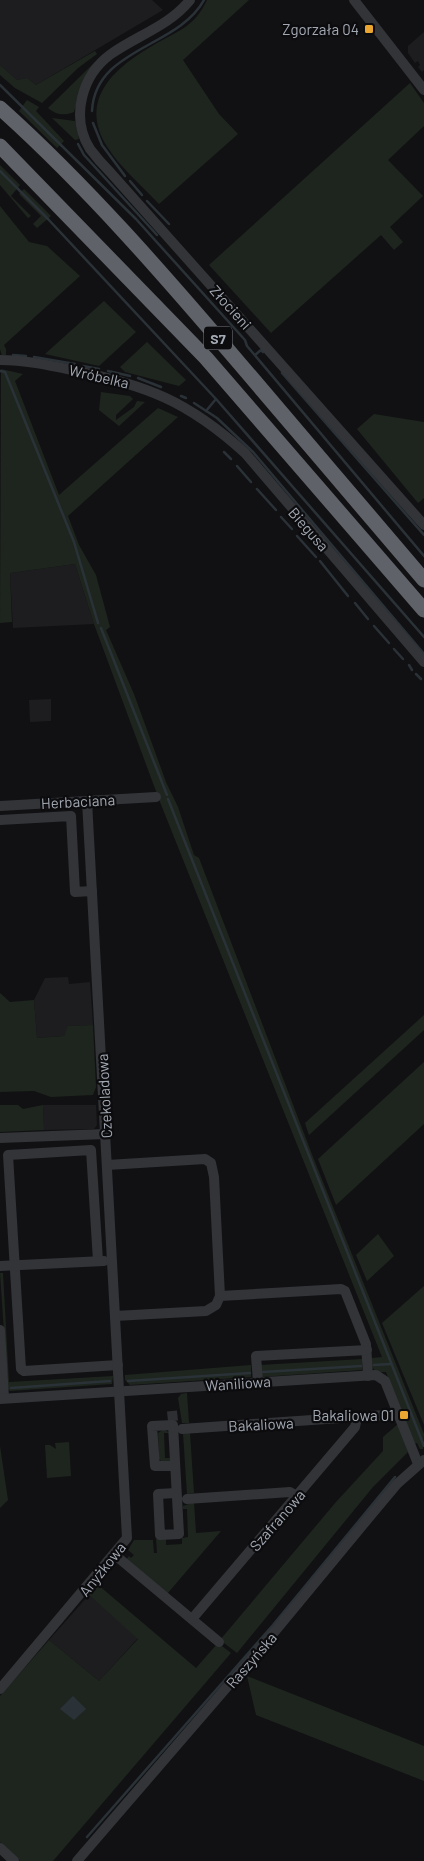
<svg xmlns="http://www.w3.org/2000/svg" width="424" height="1861" font-family="Barlow,sans-serif">
	<rect width="100%" height="100%" fill="#111113"/>
	<g fill="#1d1d20">
		<polygon points="0,0 152,0 163,10 36,85 27,78 17,80 0,65"/>
		<polygon points="424,32 424,70 422,72 418,67 420,65 418,61 415,63 408,53 408,46"/>
		<polygon points="75,564 94,624 13,628 10,573"/>
		<polygon points="51,699 51,721 30,722 29,700"/>
		<polygon points="68,977 69,984 90,982 93,1025 69,1026 64,1036 37,1038 34,1000 45,978"/>
		<polygon points="43,1105 96,1105 97,1125 94,1129 44,1130"/>
		<polygon points="89,1595 138,1638 99,1681 49,1640"/>
	</g>
	<g fill="#1e251e">
		<path d="M 207,0 L 249,0 L 183,60 L 219,114 L 238,134 L 159,204 C 143,187 120,167 108,148 C 76,98 117,66 157,43 C 180,30 195,26 207,0 Z"/>
		<polygon points="95,51 97,54 78,68 42,103 15,88 0,75 0,65 17,80 27,78 36,85"/>
		<path d="M 96,61 L 83,81 L 74,112 C 64,116 56,115 48,108 Z"/>
		<polygon points="410,83 424,103 424,126 388,160 423,196 390,227 403,242 394,250 381,235 271,333 209,265"/>
		<polygon points="27,100 39,107 36,111 64,141 57,148 19,111"/>
		<polygon points="52,118 75,121 79,139 75,140"/>
		<polygon points="0,165 20,185 11,196 31,216 28,218 0,185"/>
		<polygon points="24,189 51,216 37,228 33,224 41,216 19,194"/>
		<polygon points="0,206 29,242 47,246 80,276 4,345 6,349 6,355 2,356 0,349"/>
		<polygon points="104,301 136,332 99,366 45,354"/>
		<polygon points="147,342 186,380 179,386 125,372 120,367"/>
		<polygon points="1,369 23,374 15,381 59,495 158,408 178,417 68,516 79,545 96,575 110,627 106,630 134,694 166,782 178,807 194,855 199,858 313,1157 424,1434 423,1449 420,1449 417,1443 414,1444 386,1372 376,1372 372,1367 372,1358 382,1357 160,802 94,624 75,564 10,573 12,622 0,623"/>
		<polygon points="101,392 130,396 133,399 116,415 116,420 134,407 137,401 145,402 119,426 99,410"/>
		<polygon points="374,414 424,422 424,498 418,503 357,429"/>
		<polygon points="0,993 10,1002 34,1000 37,1038 64,1036 68,1026 93,1025 96,1087 93,1095 51,1097 34,1091 0,1092"/>
		<polygon points="424,1015 424,1030 309,1135 305,1123"/>
		<polygon points="424,1062 424,1124 336,1205 318,1159"/>
		<polygon points="0,1105 18,1105 23,1109 43,1105 44,1130 0,1132"/>
		<polygon points="378,1234 394,1256 367,1281 356,1255"/>
		<polygon points="0,1273 3,1273 9,1382 113,1376 112,1384 10,1391 8,1389"/>
		<polygon points="424,1286 424,1425 382,1323"/>
		<polygon points="362,1359 362,1370 261,1377 260,1365"/>
		<polygon points="251,1365 251,1377 130,1385 125,1380 125,1375"/>
		<polygon points="187,1393 189,1423 182,1423 178,1398 181,1394"/>
		<polygon points="398,1424 408,1452 373,1487 237,1653 220,1640 336,1502 383,1451 383,1437"/>
		<polygon points="164,1429 170,1433 164,1433 165,1458 171,1458 170,1462 161,1461 159,1459 158,1433"/>
		<polygon points="183,1433 190,1433 194,1493 187,1494"/>
		<polygon points="69,1442 71,1476 47,1478 45,1445 50,1445 56,1449 55,1443"/>
		<polygon points="0,1446 8,1500 0,1508"/>
		<polygon points="194,1502 196,1533 221,1531 167,1594 126,1560 129,1556 131,1558 134,1555 128,1550 134,1540 153,1540 154,1553 157,1553 156,1539 166,1539 166,1545 182,1544 182,1538 188,1537 187,1509 183,1509 183,1506"/>
		<polygon points="97,1584 196,1668 218,1643 231,1653 53,1861 20,1861 0,1842 0,1696 49,1640 99,1681 138,1639 89,1595"/>
		<polygon points="247,1676 424,1746 424,1781 256,1715"/>
	</g>
	<polygon fill="#2a3238" points="73,1696 86,1709 74,1720 60,1709"/>
	<g fill="none" stroke-linecap="round" stroke-linejoin="round">
		<g stroke="#2a3238" stroke-width="2.5">
			<polyline points="0,85 136,219 245,340 247,346 424,556"/>
			<path d="M 92,111 C 95,48 178,48 204,0"/>
			<polyline points="93,123 102,145 125,176"/>
			<polyline points="78,144 84,155 157,235"/>
			<polyline points="0,171 48,219 216,399 206,411"/>
			<polyline points="130,181 142,195"/>
			<polyline points="147,201 169,224"/>
			<polyline points="13,355 26,356"/>
			<polyline points="255,355 261,350 263,352"/>
			<polyline points="34,357 75,364"/>
			<polyline points="83,366 99,369"/>
			<polyline points="0,371 5,372 74,542 98,623"/>
			<polyline points="108,371 130,376"/>
			<polyline points="282,373 424,535"/>
			<polyline points="138,378 161,387"/>
			<polyline points="181,396 186,398"/>
			<polyline points="216,399 424,637"/>
			<polyline points="194,403 217,418 253,452 424,654"/>
			<polyline points="224,452 231,459"/>
			<polyline points="237,466 251,482"/>
			<polyline points="257,489 276,510"/>
			<polyline points="281,517 292,529"/>
			<polyline points="297,536 316,557"/>
			<polyline points="320,561 348,596"/>
			<polyline points="355,603 368,619"/>
			<polyline points="374,626 389,643"/>
			<polyline points="101,628 167,795"/>
			<polyline points="394,649 403,659"/>
			<polyline points="409,665 412,670"/>
			<polyline points="416,674 421,679"/>
			<polyline points="168,799 424,1446"/>
			<polyline points="374,1365 391,1364"/>
			<polyline points="263,1372 361,1366"/>
			<polyline points="128,1381 250,1373"/>
			<polyline points="11,1388 110,1381"/>
			<polyline points="87,1837 273,1625 395,1477"/>
		</g>
		<polyline stroke="#2e2f33" stroke-width="10" stroke-dasharray="10 5" stroke-linecap="butt" points="172,1411 173,1421"/>
		<g stroke="#323438" stroke-width="10">
			<path d="M 190,0 C 169,26 138,35 111,54 C 82,75 70,117 90,149 C 96,157 103,165 110,172 L 424,525"/>
			<polyline points="354,0 424,90"/>
			<path d="M 0,360 C 24,360 48,365 72,370 C 146,385 188,401 245,453 L 424,662"/>
			<polyline points="0,806 156,797"/>
			<polyline points="0,820 71,816 75,892 92,891"/>
			<polyline points="0,1138 105,1134"/>
			<polyline points="107,1165 205,1159 211,1163 214,1177 220,1296 216,1305 206,1311 115,1316"/>
			<polyline points="98,1261 91,1150 8,1155 21,1369 24,1371 118,1365"/>
			<polyline points="0,1266 104,1261"/>
			<polyline points="220,1296 341,1289 345,1291 366,1344 368,1376"/>
			<polyline points="0,1330 4,1398"/>
			<polyline points="258,1382 256,1356 367,1350"/>
			<polyline points="0,1399 376,1375 385,1381 418,1464"/>
			<polyline points="182,1429 399,1414"/>
			<polyline points="175,1466 155,1466 152,1426 173,1425 179,1534 160,1535 158,1494 176,1493"/>
			<polyline points="187,1499 290,1492 297,1496"/>
			<polyline points="115,1555 219,1642"/>
			<polyline points="192,1619 355,1427 357,1418"/>
			<polyline points="0,1689 127,1538 87,801"/>
			<polyline points="0,1848 14,1861"/>
			<polyline points="77,1861 276,1630 376,1509 397,1484 424,1460"/>
		</g>
		<g stroke="#5f6268" stroke-width="15">
			<path d="M 0,108 C 87,186 164,275 240,364 C 301,436 363,508 424,580"/>
			<polyline points="0,146 206,358 424,610"/>
		</g>
	</g>
	<g fill="#eba631" stroke="#0c0c0e" stroke-width="2">
		<rect x="364" y="24" width="10" height="10" rx="2.5"/>
		<rect x="399" y="1410" width="10" height="10" rx="2.5"/>
	</g>
	<g text-anchor="middle" dominant-baseline="central" stroke-width="4.5" stroke-linejoin="round" paint-order="stroke">
		<rect fill="#0c0c0e" stroke="#767a82" stroke-width="1" x="204" y="326.5" width="28" height="23" rx="4"/>
		<g font-size="14" font-weight="bold" fill="#a3a9b3">
			<text x="218" y="338">S7</text>
		</g>
		<g font-size="15" fill="#a3a9b3" stroke="#0c0c0e" text-anchor="end">
			<text x="359" y="29">Zgorzała 04</text>
			<text x="394" y="1415">Bakaliowa 01</text>
		</g>
		<g font-size="15" fill="#a3a9b3" stroke="#0c0c0e">
			<text transform="translate(231 307) rotate(48)">Złocieni</text>
			<text transform="translate(99 376) rotate(13)">Wróbelka</text>
			<text transform="translate(309 529) rotate(49)">Biegusa</text>
			<text transform="translate(78 801) rotate(-3)">Herbaciana</text>
			<text transform="translate(104 1096) rotate(-93)">Czekoladowa</text>
			<text transform="translate(238 1383) rotate(-4)">Waniliowa</text>
			<text transform="translate(261 1424) rotate(-3)">Bakaliowa</text>
			<text transform="translate(277 1520) rotate(-49)">Szafranowa</text>
			<text transform="translate(102 1569) rotate(-51)">Anyżkowa</text>
			<text transform="translate(251 1660) rotate(-49)">Raszyńska</text>
		</g>
	</g>
</svg>
